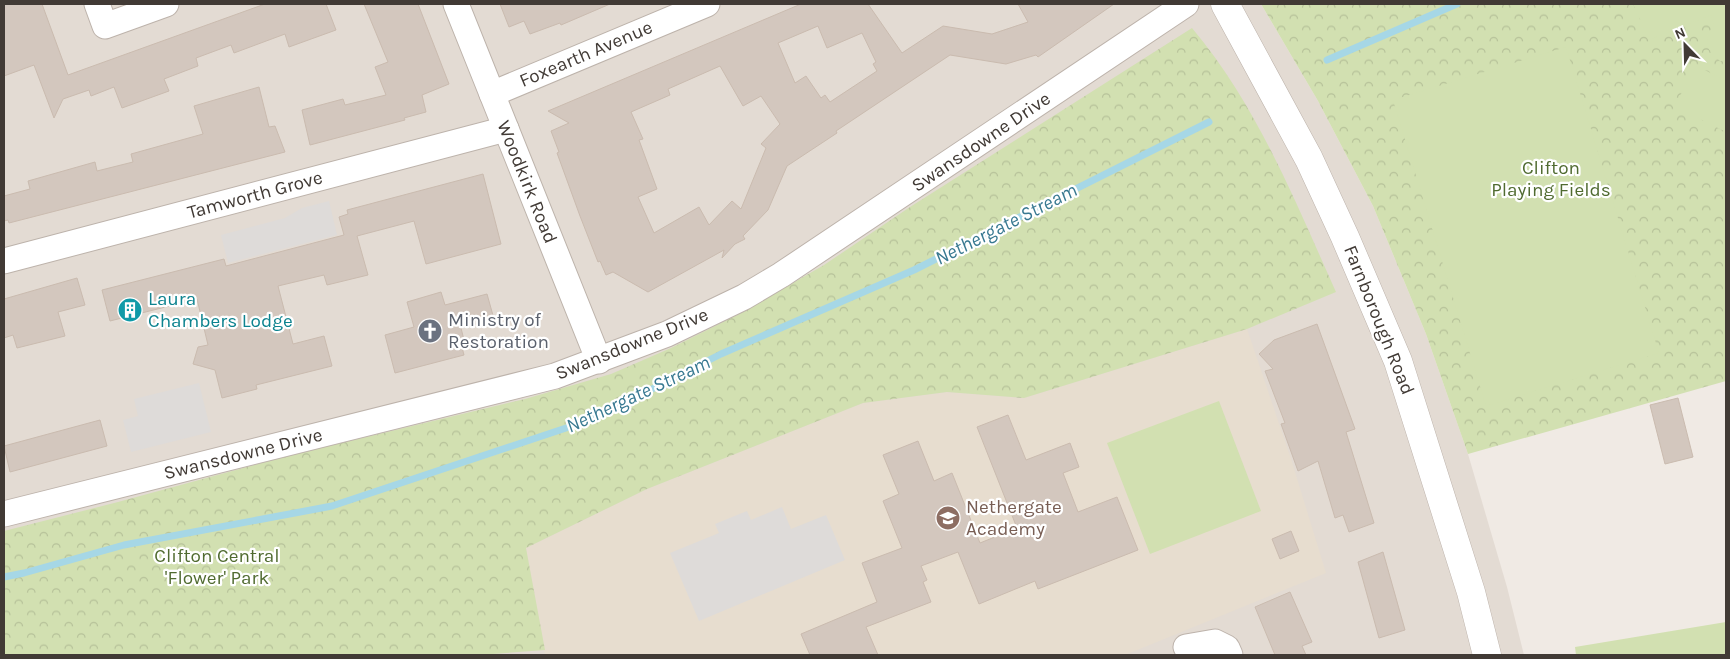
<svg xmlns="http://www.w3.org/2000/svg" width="1730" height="659" font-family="Karla,sans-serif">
	<defs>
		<pattern id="park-crowns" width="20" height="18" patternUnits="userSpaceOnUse" patternTransform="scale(1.25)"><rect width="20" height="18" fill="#d2e0b1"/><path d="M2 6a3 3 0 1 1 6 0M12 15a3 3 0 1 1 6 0" fill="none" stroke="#b6c199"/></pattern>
	</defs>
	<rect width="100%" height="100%" fill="#f0eae4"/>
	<polygon fill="#e3dbd3" points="4,4 1261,4 1318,101 1373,206 1426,334 1468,454 1507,587 1524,655 4,655"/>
	<polygon fill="#e7ddcf" points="1247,329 1291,459 1326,573 1125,655 545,655 526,548 647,489 863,403 947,392 1024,398"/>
	<g fill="url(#park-crowns)">
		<polygon points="1261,4 1726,4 1726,381 1468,454 1426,334 1373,206 1318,101"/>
		<path d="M 1192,28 C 1257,105 1295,201 1336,292 L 1247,329 L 1024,398 L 947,392 L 863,403 L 647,489 L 526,548 L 545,650 L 480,655 L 4,655 L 4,531 L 118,502 L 291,455 L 525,399 L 611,374 L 671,348 L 737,315 L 824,265 L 910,207 Z"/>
	</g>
	<g fill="#d2e0b1">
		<path d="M 1633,4 L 1726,4 L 1726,61 L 1720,61 C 1704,48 1704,40 1714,24 L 1711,15 L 1649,40 Z"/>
		<polygon points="1566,47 1659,353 1486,406 1393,100"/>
		<polygon points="1697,66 1726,81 1726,132 1674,106"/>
		<polygon points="1219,401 1261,511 1150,554 1107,443"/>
		<polygon points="1726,622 1726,655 1576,655 1575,647"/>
	</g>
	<g fill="#dedbd9">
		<polygon points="329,201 337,235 228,263 221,235 285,218 302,208"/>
		<polygon points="199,383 211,432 131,452 123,420 138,416 134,399"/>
		<polygon points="782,507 791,529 826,515 845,560 699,621 670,553 719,533 715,524 747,511 751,520"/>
	</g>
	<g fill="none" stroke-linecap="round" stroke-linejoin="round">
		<g stroke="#a6d7e6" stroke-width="7">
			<polyline points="1327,60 1457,4"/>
			<polyline points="4,577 24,573 124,545 332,506 593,419 721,354 914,270 1209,122"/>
		</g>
	</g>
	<g fill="#d3c7be" stroke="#cabbaf" fill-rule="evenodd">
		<polygon points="4,4 42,4 68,75 265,4 326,4 336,30 289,47 285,34 234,53 231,45 196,58 198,66 164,79 169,91 122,108 114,87 91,96 89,90 63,99 54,118 34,65 4,76"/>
		<polygon points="364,4 418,4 449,84 422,95 426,112 404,118 405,120 310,145 302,110 343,99 345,105 386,95 375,67 388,62"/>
		<polygon points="500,4 610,4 561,25 560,23 530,34 524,21 509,27"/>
		<path d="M 801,4 L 868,4 L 902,53 L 943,26 L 992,34 L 1028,22 L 1018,4 L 1114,4 L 1038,57 L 1036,55 L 1006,64 L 950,55 L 836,131 L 837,133 L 787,166 L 768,210 L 743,236 L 745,239 L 735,244 L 722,258 L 724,250 L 648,292 L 613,272 L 606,275 L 600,261 L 598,262 L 580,216 L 557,153 L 559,152 L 551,131 L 569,123 L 548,111 ZM 818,26 L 827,48 L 862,33 L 876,62 L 873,64 L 877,71 L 830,102 L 825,95 L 821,98 L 806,76 L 795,83 L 778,43 ZM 720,66 L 743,106 L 761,96 L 780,124 L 761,144 L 766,148 L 741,209 L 732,201 L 709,225 L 699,207 L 654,233 L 638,197 L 657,189 L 639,140 L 643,139 L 631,112 L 670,95 L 668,89 Z"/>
		<polygon points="259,87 269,127 275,126 285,152 9,223 8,220 4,221 4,196 30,189 28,181 95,162 97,171 133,162 131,154 203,134 194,106"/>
		<polygon points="483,174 501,244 426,264 414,221 357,236 368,275 327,285 324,275 278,286 293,344 324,336 332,366 256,385 257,389 222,398 215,370 193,364 198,347 208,345 197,299 110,321 102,290 224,259 226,266 344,235 339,217 348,214 347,210"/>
		<polygon points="77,278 85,305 58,312 65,336 17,348 13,335 4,338 4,299"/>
		<polygon points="441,292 445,305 487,294 494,319 461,328 464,340 460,340 464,355 395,373 385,335 414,327 407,302"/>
		<polygon points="1317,324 1355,429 1346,432 1374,523 1349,532 1343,515 1335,518 1318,461 1298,471 1281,424 1285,423 1265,371 1273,369 1259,354 1274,340"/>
		<polygon points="1678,398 1693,457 1665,464 1650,405"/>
		<polygon points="1008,415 1026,460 1070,443 1079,467 1063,473 1078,512 1117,497 1138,550 1038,589 1035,581 979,604 958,552 921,566 927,580 923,582 931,602 866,627 878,655 810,655 801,634 877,602 862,563 902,548 883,501 899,494 883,455 918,441 934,481 952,473 980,543 1017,528 977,427"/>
		<polygon points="100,420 107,446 10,472 4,446"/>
		<polygon points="1291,531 1299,551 1280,559 1272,539"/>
		<polygon points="1383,552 1405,630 1379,638 1358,562"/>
		<polygon points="1290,592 1312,642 1302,646 1306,655 1275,655 1255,607"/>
	</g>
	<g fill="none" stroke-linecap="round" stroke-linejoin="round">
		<defs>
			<g id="minor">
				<polyline points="97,4 105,26 166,4"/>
				<polyline points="456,4 599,361"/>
				<polyline points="492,94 707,4"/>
				<polyline points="4,261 506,129"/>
				<polyline points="4,514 555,376 667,334 744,297 781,275 1186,4"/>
				<polyline points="1186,647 1215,642 1227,648 1230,655"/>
			</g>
			<polyline id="tertiary" points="1225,4 1309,159 1345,237 1398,361 1471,592 1487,655"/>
		</defs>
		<use href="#minor" stroke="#bdb3ab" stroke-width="27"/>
		<use href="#tertiary" stroke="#bdb3ab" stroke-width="29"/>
		<use href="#minor" stroke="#fff" stroke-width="25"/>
		<use href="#tertiary" stroke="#fff" stroke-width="28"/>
	</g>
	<defs>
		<symbol id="building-disc" viewBox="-11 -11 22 22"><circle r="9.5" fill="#0f9aa8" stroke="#fff"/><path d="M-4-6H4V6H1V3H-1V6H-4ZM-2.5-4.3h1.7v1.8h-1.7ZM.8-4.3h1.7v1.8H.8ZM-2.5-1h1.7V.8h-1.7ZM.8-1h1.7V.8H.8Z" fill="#fff"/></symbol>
		<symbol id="church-disc" viewBox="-11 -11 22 22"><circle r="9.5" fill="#6b7280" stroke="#fff"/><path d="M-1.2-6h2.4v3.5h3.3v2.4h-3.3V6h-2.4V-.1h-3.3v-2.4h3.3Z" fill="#fff"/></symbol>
		<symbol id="school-disc" viewBox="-11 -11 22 22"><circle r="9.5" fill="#8d6e63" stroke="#fff"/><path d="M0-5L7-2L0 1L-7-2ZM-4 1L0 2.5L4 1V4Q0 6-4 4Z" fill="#fff"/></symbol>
	</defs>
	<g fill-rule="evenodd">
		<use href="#building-disc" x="116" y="296" width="28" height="28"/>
		<use href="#church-disc" x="416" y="317" width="28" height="28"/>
		<use href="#school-disc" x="934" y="504" width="28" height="28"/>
	</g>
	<g text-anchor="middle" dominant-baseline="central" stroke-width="4.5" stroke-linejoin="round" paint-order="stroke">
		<g font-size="19" fill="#413a35" stroke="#fff">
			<text transform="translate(586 54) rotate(-23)">Foxearth Avenue</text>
			<text transform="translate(981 142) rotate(-34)">Swansdowne Drive</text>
			<text transform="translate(527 182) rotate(68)">Woodkirk Road</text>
			<text transform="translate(255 195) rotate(-15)">Tamworth Grove</text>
			<text transform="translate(1379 320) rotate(68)">Farnborough Road</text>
			<text transform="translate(632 344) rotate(-22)">Swansdowne Drive</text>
			<text transform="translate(243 454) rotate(-14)">Swansdowne Drive</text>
		</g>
		<g font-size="19" fill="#506b30" stroke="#fff">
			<text x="1551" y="168">Clifton<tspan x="1551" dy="22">Playing Fields</tspan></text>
			<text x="217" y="556">Clifton Central<tspan x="217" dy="22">'Flower' Park</tspan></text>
		</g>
		<g font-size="19" fill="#0d838f" stroke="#fff" text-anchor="start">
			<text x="148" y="299">Laura<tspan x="148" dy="22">Chambers Lodge</tspan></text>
		</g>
		<g font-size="19" fill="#5b616d" stroke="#fff" text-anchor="start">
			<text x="448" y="320">Ministry of<tspan x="448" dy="22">Restoration</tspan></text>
		</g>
		<g font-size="19" fill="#785e54" stroke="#fff" text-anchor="start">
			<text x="966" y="507">Nethergate<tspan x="966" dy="22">Academy</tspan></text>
		</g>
		<g font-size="20" font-style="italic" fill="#387991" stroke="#fff">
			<text transform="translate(1006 224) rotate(-27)">Nethergate Stream</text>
			<text transform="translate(638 394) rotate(-25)">Nethergate Stream</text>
		</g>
	</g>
	<rect width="1730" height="659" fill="none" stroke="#413a35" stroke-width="10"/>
	<g transform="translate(1685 45) rotate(337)" stroke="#ffffff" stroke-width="4" paint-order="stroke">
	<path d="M0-4L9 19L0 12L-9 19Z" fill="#413a35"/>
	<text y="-8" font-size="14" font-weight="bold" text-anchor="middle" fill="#413a35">N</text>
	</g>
</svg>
